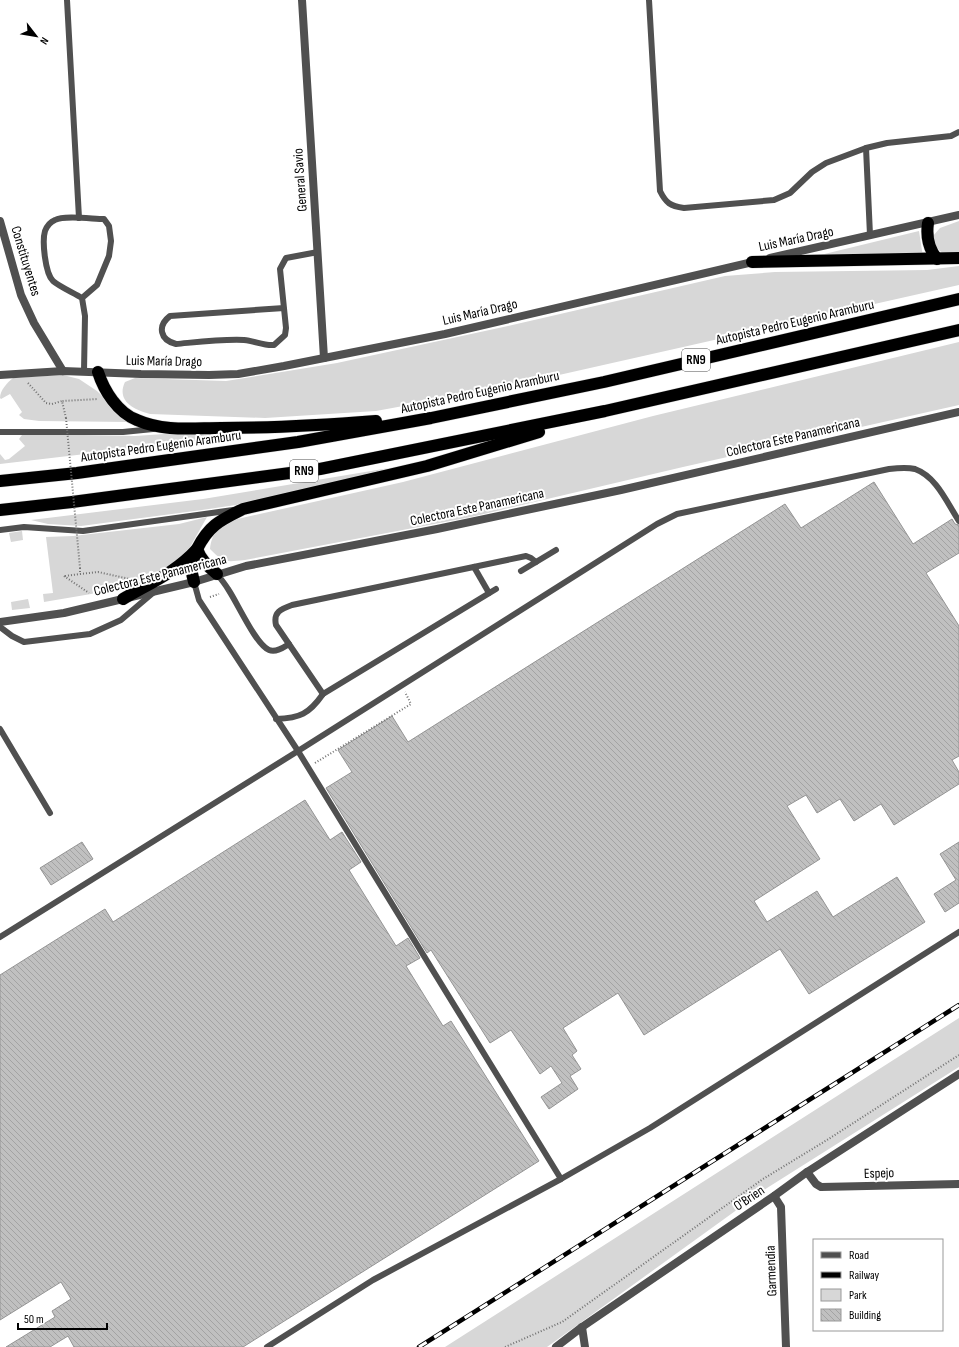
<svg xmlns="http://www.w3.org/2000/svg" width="959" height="1347" font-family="'Sofia Sans Condensed',sans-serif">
	<defs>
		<pattern id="building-back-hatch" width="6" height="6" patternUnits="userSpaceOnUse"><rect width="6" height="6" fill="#c0c0c0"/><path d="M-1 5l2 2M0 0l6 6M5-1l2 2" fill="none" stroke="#a3a3a3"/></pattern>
	</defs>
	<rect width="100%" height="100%" fill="#fff"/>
	<g fill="#d7d7d7">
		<path d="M 959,221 L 959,254 C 943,254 936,254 933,236 L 940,228 Z"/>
		<polygon points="919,231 923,257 808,258"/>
		<path d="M 959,266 L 959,285 L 501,388 L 376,411 L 265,418 L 150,414 C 134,410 116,401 125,382 L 135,378 L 226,381 L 337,363 L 508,326 L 725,276 L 775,272 L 927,270 Z"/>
		<path d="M 959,342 L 959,405 L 683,467 L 471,517 L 245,560 C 225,562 224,563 210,549 C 212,531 219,529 233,520 L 403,482 L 653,416 Z"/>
		<path d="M 63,375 L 79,379 L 97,391 L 129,422 L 39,421 L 24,419 L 19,415 L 22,412 L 10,394 L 1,399 L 0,398 C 0,390 7,383 13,378 Z"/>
		<polygon points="193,432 247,433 205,440 0,464 0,454 5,460 9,459 25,446 19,439 22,435 31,434 135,436"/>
		<polygon points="389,468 305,490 249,503 202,510 81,526 48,524 31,520 203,499"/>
		<polygon points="207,517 190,547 179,559 150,578 91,594 44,602 43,594 53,593 46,537 73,536 179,524"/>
		<polygon points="22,531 23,540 11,542 9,533"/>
		<polygon points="28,599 30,608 12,610 11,602"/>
		<polygon points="959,1018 959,1067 767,1188 547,1347 445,1347"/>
	</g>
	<g fill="url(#building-back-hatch)" stroke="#949494">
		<polygon points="874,482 913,544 952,519 955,524 959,525 959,553 926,573 959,626 959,756 952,760 959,772 959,784 894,825 881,804 854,821 840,799 817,813 806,795 787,806 820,859 754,901 767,922 817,891 833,917 897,877 925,922 809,994 780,949 644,1035 618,993 563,1028 577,1051 572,1055 581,1069 570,1076 578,1089 549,1109 541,1097 562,1083 551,1066 540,1074 511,1030 490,1043 431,950 427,953 326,788 352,772 338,750 392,716 408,742 785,504 801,528"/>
		<polygon points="305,800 330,840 342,832 361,862 349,870 396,946 408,938 420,958 406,966 443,1026 451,1021 539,1161 243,1347 74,1347 68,1336 50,1347 6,1347 55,1317 52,1311 71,1299 61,1282 0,1320 0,975 105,909 113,922"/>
		<polygon points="82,842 93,859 51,885 40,868"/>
		<polygon points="959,842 959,903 945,912 934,894 956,880 940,854"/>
	</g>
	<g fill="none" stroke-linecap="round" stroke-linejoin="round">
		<defs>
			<g id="motorway">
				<path d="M 928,223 C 926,237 928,248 937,259"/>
				<polyline points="752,262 959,258"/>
				<path d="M 98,372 C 104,391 118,413 137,420 C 164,432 193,428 221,428 C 273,428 324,425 376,421"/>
				<polyline points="0,481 77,473 298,442 431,418 604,382 959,299"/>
				<polyline points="0,510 72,502 320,469 605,411 959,330"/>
				<path d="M 194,582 C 193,577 191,571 191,566 C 192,560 194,554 197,549 C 209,525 221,520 243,509 L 427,466 L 539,432"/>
				<path d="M 123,599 C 150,583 175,573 197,549 C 201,560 208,567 217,574"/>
			</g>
		</defs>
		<use href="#motorway" stroke="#dbdbdb" stroke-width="13"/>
		<g stroke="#727272" stroke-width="2" stroke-dasharray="1 2" stroke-linecap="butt">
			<polyline points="28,383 46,403 52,404 62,401"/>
			<polyline points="66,418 62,401 98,399"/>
			<polyline points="80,568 80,574 98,572 134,580"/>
			<polyline points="64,576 89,593"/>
			<polyline points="65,576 80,574"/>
			<polyline points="210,597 219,594"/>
			<polyline points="315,763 411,704 405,692"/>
			<polyline points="505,1347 562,1322 763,1179 827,1140 959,1055"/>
		</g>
		<g stroke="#505050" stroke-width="6">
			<polyline points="67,0 79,218"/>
			<path d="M 649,0 L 660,191 C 666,203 670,206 684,208 L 774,200 L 790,193 L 812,172 L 826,163 L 866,148"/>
			<polyline points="870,235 866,148 887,143 951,136 959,132"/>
			<path d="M 82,298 L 97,285 L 109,256 L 111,241 L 109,226 L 104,219 C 93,219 64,215 55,220 C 50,222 47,226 45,231 C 42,241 45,273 53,281 C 60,287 74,293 82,298 L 85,316 L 84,371"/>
			<path d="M 284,308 L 170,316 C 157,326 160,340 176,344 C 198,342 222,339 244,340 C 255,341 264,346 274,345 L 285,335 L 286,328 L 280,269 L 286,258 L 318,252"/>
			<polyline points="0,432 123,432 153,429"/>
			<polyline points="0,530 24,527 83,531 233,510"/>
			<polyline points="474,567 489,593"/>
			<polyline points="521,571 556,550"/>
			<path d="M 217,574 C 221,579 225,584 228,589 C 237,602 256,645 269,650 C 276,653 284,647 289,644"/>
			<polyline points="194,582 199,600 298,751 561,1179"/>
			<polyline points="0,627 12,636 24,642 90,634 121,620 154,592"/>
			<path d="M 323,694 L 276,625 C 273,612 281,609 292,605 L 526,556 L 531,558 L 536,562"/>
			<path d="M 276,719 C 300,718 309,714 323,694 L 496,589"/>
			<polyline points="0,729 50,813"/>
			<path d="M 0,937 L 298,751 L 657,524 L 677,514 L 889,469 C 897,468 907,467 915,469 C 937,477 947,503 959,521"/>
			<polyline points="267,1347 373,1280 561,1179 650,1128 959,932"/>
		</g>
		<g stroke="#505050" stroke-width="8">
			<polyline points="302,0 324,358"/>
			<polyline points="0,221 21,295 34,323 63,371"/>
			<polyline points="807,1172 816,1184 821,1187 959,1184"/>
			<polyline points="774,1196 781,1207 786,1347"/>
			<polyline points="582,1327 585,1347"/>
			<polyline points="556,1347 582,1327 774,1196 807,1172 959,1074"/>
		</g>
		<g stroke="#505050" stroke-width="8">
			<polyline points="770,258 959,215"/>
			<polyline points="0,375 63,371 141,374 209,375 238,374 284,366 445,334 757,261"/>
			<polyline points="0,622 64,613 194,582 246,566 437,529 621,490 959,412"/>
		</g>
		<use href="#motorway" stroke="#000" stroke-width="12"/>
		<defs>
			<polyline id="rail" points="419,1347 959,1005"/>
		</defs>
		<use href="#rail" stroke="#000" stroke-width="4.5"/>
		<use href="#rail" stroke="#fff" stroke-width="3" stroke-dasharray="9" stroke-linecap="butt"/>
		<polyline stroke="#727272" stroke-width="2" stroke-dasharray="1 2" stroke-linecap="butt" points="66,418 80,568"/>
	</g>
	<g text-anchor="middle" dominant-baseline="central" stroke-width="4" stroke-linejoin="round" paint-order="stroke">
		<g fill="#fff" stroke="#4c4c4c" stroke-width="1">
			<rect x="682" y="349" width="28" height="22" rx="3"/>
			<rect x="290" y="460" width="28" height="22" rx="3"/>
		</g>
		<g font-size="13" font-weight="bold" fill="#000">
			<text x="696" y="360">RN9</text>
			<text x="304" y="471">RN9</text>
		</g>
		<g font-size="14" fill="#000" stroke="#fff">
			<text transform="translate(300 180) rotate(-94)">General Savio</text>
			<text transform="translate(796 239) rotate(-12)">Luis María Drago</text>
			<text transform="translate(26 261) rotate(73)">Constituyentes</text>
			<text transform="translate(480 312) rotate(-13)">Luis María Drago</text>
			<text transform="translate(795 322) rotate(-13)">Autopista Pedro Eugenio Aramburu</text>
			<text transform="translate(164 361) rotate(1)">Luis María Drago</text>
			<text transform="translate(480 392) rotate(-12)">Autopista Pedro Eugenio Aramburu</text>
			<text transform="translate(793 437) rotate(-13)">Colectora Este Panamericana</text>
			<text transform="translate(161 446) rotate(-8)">Autopista Pedro Eugenio Aramburu</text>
			<text transform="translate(477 507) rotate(-12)">Colectora Este Panamericana</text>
			<text transform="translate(160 575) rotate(-14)">Colectora Este Panamericana</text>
			<text transform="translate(879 1173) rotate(-2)">Espejo</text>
			<text transform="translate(749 1198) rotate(-34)">O'Brien</text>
			<text transform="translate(771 1271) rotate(-92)">Garmendia</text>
		</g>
	</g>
	<rect x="813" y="1239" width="130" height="92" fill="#ffffff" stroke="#999999"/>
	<rect x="821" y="1252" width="20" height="6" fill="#505050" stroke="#999999"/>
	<text x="849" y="1259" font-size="12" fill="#000000">Road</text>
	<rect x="821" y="1272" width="20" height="6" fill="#000000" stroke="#999999"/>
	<text x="849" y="1279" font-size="12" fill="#000000">Railway</text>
	<rect x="821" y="1289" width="20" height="12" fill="#d7d7d7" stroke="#999999"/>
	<text x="849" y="1299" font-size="12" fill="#000000">Park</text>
	<rect x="821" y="1309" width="20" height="12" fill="url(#building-back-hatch)" stroke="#999999"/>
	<text x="849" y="1319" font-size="12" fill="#000000">Building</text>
	<g transform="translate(36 36) rotate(121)" stroke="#ffffff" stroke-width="3" paint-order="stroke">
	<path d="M0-3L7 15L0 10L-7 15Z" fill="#000000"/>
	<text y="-6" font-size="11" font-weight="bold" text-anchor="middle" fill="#000000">N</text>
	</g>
	<path d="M18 1323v6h89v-6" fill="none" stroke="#000000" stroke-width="2"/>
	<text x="24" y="1323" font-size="12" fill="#000000" stroke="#ffffff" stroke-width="3" paint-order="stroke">50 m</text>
</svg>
